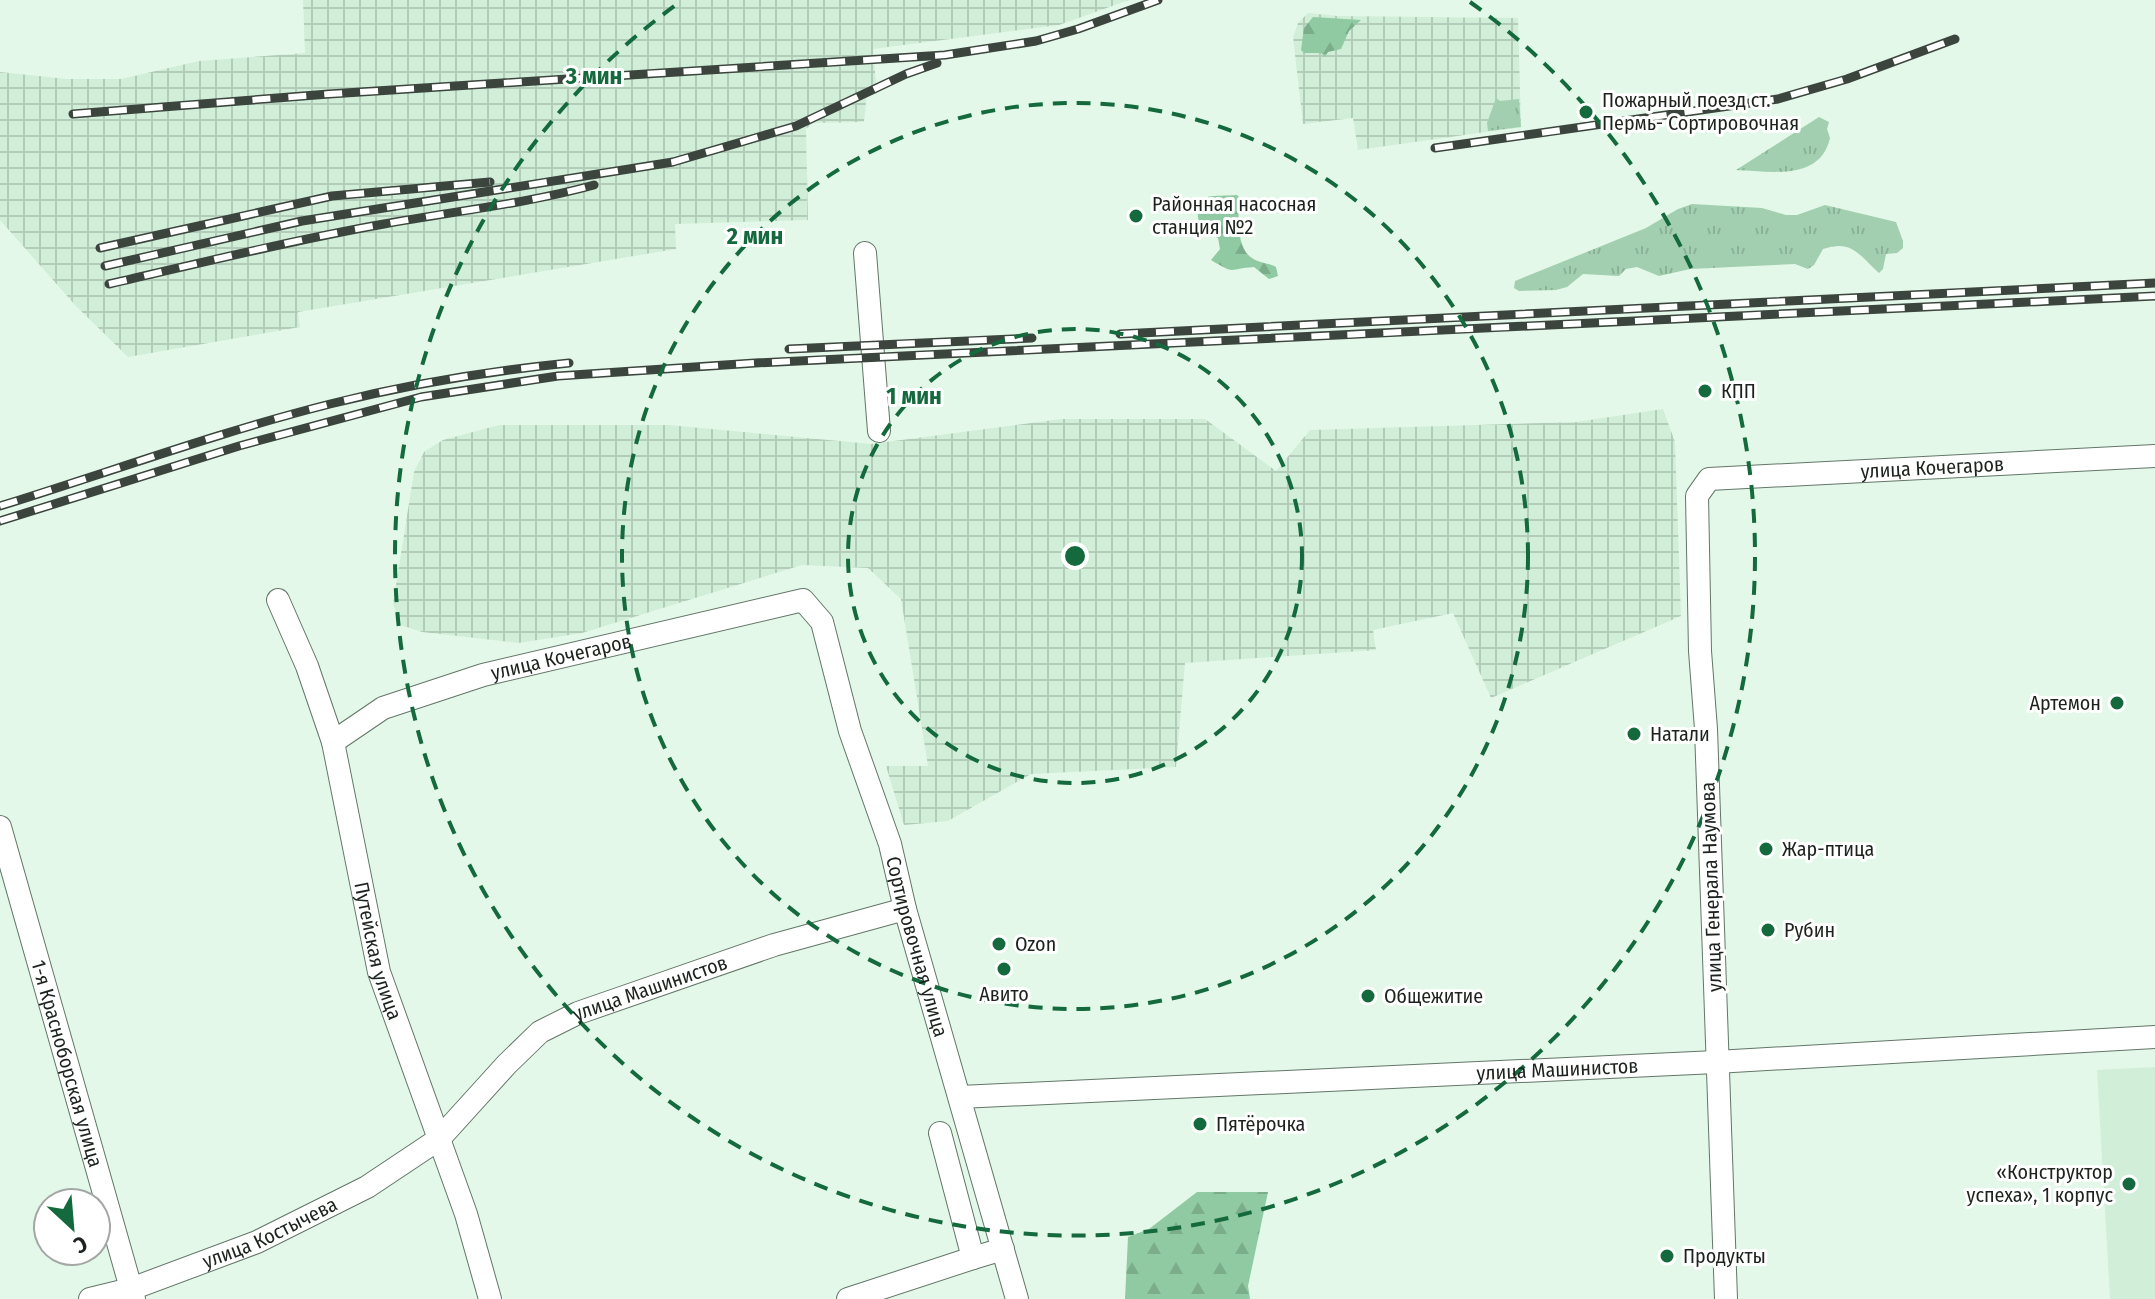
<svg xmlns="http://www.w3.org/2000/svg" width="2155" height="1299" font-family="'Fira Sans Condensed',sans-serif">
	<defs>
		<pattern id="industrial-grid" width="8" height="8" patternUnits="userSpaceOnUse" patternTransform="scale(2)"><rect width="8" height="8" fill="#d1eed9"/><path d="M0 4h8M4 0v8" fill="none" stroke="#b3ccba"/></pattern>
		<pattern id="grass-tufts" width="24" height="20" patternUnits="userSpaceOnUse" patternTransform="scale(2)"><rect width="24" height="20" fill="#a2cfaf"/><path d="M3 7l-1-3M5 7V3M7 7l1-3M15 17l-1-3M17 17v-4M19 17l1-3" fill="none" stroke="#8bb196"/></pattern>
		<pattern id="forest-firs" width="22" height="20" patternUnits="userSpaceOnUse" patternTransform="scale(2)"><rect width="22" height="20" fill="#90caa2"/><path d="M5 1l3.5 6h-7zM16 11l3.5 6h-7z" fill="#7cad8b"/></pattern>
	</defs>
	<rect width="100%" height="100%" fill="#e3f8e8"/>
	<polygon fill="#d1eed9" points="2155,1067 2155,1299 2110,1299 2097,1070"/>
	<g fill="url(#industrial-grid)">
		<polygon points="303,0 1129,0 1059,25 873,49 877,94 867,94 864,122 813,123 806,129 808,220 675,224 676,249 298,312 300,327 128,357 75,305 0,220 0,72 67,79 121,79 199,61 305,53"/>
		<polygon points="1308,13 1338,16 1518,18 1521,127 1358,150 1353,118 1303,124 1293,37 1298,23"/>
		<polygon points="1663,409 1675,442 1681,616 1491,698 1453,613 1373,630 1376,650 1185,663 1176,767 1031,774 948,821 904,825 886,766 928,766 901,599 868,568 802,565 582,633 519,643 422,632 401,625 393,604 414,472 424,452 443,440 499,425 669,425 871,444 1061,419 1205,419 1276,471 1310,430 1576,422"/>
	</g>
	<g fill="url(#grass-tufts)">
		<polygon points="1496,98 1500,101 1519,99 1521,127 1488,131 1487,123"/>
		<path d="M 1819,117 L 1829,122 L 1827,129 L 1830,138 C 1820,182 1769,171 1736,170 Z"/>
		<path d="M 1692,204 L 1762,208 L 1786,215 L 1797,215 L 1825,205 L 1896,222 L 1903,241 L 1903,248 L 1897,253 L 1886,254 L 1883,269 L 1879,273 C 1859,255 1852,239 1823,249 L 1814,265 L 1808,269 L 1795,264 L 1690,269 L 1659,276 L 1637,267 L 1626,269 L 1619,276 L 1583,274 L 1567,287 L 1556,290 L 1519,291 L 1514,288 L 1515,281 L 1646,228 L 1678,209 Z"/>
	</g>
	<g fill="url(#forest-firs)">
		<polygon points="1313,17 1361,20 1349,31 1341,49 1328,52 1325,57 1321,53 1304,53 1301,50 1304,28"/>
		<path d="M 1237,195 L 1239,197 C 1239,215 1235,247 1252,258 C 1259,263 1269,263 1276,267 L 1278,276 L 1269,279 L 1254,267 C 1227,269 1236,275 1211,260 L 1220,249 L 1218,238 L 1206,232 L 1195,238 L 1200,227 C 1191,191 1208,197 1237,195 Z"/>
		<polygon points="1197,1192 1268,1192 1248,1286 1250,1299 1125,1299 1128,1237 1149,1229"/>
	</g>
	<g fill="none" stroke-linecap="round" stroke-linejoin="round">
		<defs>
			<g id="street">
				<polyline points="865,253 879,431"/>
				<path id="s1" d="M 278,600 L 307,666 L 333,742 L 379,972 L 466,1214 L 490,1299"/>
				<path id="s2" d="M 333,742 L 383,708 L 483,675 L 803,600 L 822,622 L 850,731 L 890,844 L 905,909 L 1017,1299"/>
				<path id="s3" d="M 0,827 L 134,1299"/>
				<path id="s4" d="M 960,1097 L 1716,1062 L 2155,1037"/>
				<polyline points="940,1133 973,1258 1003,1249"/>
				<path id="s5" d="M 90,1299 L 131,1289 L 257,1242 L 367,1187 L 439,1139 L 507,1064 L 540,1032 L 578,1013 L 774,945 L 905,909"/>
				<polyline points="848,1299 973,1258"/>
				<path id="s6" d="M 1726,1299 L 1706,729 L 1700,651 L 1697,496 L 1709,479 L 2155,456"/>
			</g>
		</defs>
		<use href="#street" stroke="#637669" stroke-width="24"/>
		<use href="#street" stroke="#fff" stroke-width="22"/>
		<defs>
			<g id="rail">
				<polyline points="73,114 329,94 945,55 1036,41 1078,29 1158,0"/>
				<polyline points="1435,148 1778,99 1847,79 1955,39"/>
				<polyline points="100,248 332,196 490,182"/>
				<polyline points="105,266 302,221 673,162 796,126 906,74 937,63"/>
				<path d="M 109,284 C 201,263 292,240 384,224 C 455,211 525,204 594,185"/>
				<polyline points="1120,334 2155,283"/>
				<polyline points="789,349 1032,338"/>
				<path d="M 0,506 C 110,472 219,432 330,404 C 409,384 489,371 569,363"/>
				<polyline points="0,521 239,446 421,397 558,376 755,363 2155,296"/>
			</g>
		</defs>
		<use href="#rail" stroke="#3b443d" stroke-width="9"/>
		<use href="#rail" stroke="#fff" stroke-width="6" stroke-dasharray="18" stroke-linecap="butt"/>
	</g>
	<g fill="none" stroke="#146a3c" stroke-width="4" stroke-dasharray="14 10">
		<circle cx="1075" cy="556" r="227"/>
		<circle cx="1075" cy="556" r="453"/>
		<path d="M1470 2A680 680 0 1 1 680 2"/>
	</g>
	<g fill="#146a3c" stroke="#fff" stroke-width="3">
		<circle cx="1586" cy="112" r="8"/>
		<circle cx="1136" cy="216" r="8"/>
		<circle cx="1705" cy="391" r="8"/>
		<circle cx="2117" cy="703" r="8"/>
		<circle cx="1634" cy="734" r="8"/>
		<circle cx="1766" cy="849" r="8"/>
		<circle cx="1768" cy="930" r="8"/>
		<circle cx="999" cy="944" r="8"/>
		<circle cx="1004" cy="969" r="8"/>
		<circle cx="1368" cy="996" r="8"/>
		<circle cx="1200" cy="1124" r="8"/>
		<circle cx="2129" cy="1184" r="8"/>
		<circle cx="1667" cy="1256" r="8"/>
	</g>
	<g text-anchor="middle" dominant-baseline="central" stroke-width="6" stroke-linejoin="round" paint-order="stroke">
		<g font-size="20" fill="#1c231e" stroke="#fff" text-anchor="start">
			<text x="1602" y="100">Пожарный поезд ст.<tspan x="1602" dy="23">Пермь- Сортировочная</tspan></text>
			<text x="1152" y="204">Районная насосная<tspan x="1152" dy="23">станция №2</tspan></text>
			<text x="1721" y="391">КПП</text>
			<text x="2101" y="703" text-anchor="end">Артемон</text>
			<text x="1650" y="734">Натали</text>
			<text x="1782" y="849">Жар-птица</text>
			<text x="1784" y="930">Рубин</text>
			<text x="1015" y="944">Ozon</text>
			<text x="1004" y="994" text-anchor="middle">Авито</text>
			<text x="1384" y="996">Общежитие</text>
			<text x="1216" y="1124">Пятёрочка</text>
			<text x="2113" y="1172" text-anchor="end">«Конструктор<tspan x="2113" dy="23">успеха», 1 корпус</tspan></text>
			<text x="1683" y="1256">Продукты</text>
		</g>
		<g font-size="20" fill="#1c231e" stroke="#fff">
			<text stroke="none"><textPath href="#s6" startOffset="1048">улица Кочегаров</textPath></text>
			<text stroke="none"><textPath href="#s2" startOffset="246">улица Кочегаров</textPath></text>
			<text transform="translate(1711 887) rotate(-92)">улица Генерала Наумова</text>
			<text stroke="none"><textPath href="#s2" startOffset="862">Сортировочная улица</textPath></text>
			<text stroke="none"><textPath href="#s1" startOffset="366">Путейская улица</textPath></text>
			<text stroke="none"><textPath href="#s5" startOffset="652">улица Машинистов</textPath></text>
			<text stroke="none"><textPath href="#s3" startOffset="246">1-я Красноборская улица</textPath></text>
			<text stroke="none"><textPath href="#s4" startOffset="598">улица Машинистов</textPath></text>
			<text stroke="none"><textPath href="#s5" startOffset="192">улица Костычева</textPath></text>
		</g>
	</g>
	<circle cx="1075" cy="556" r="12" fill="#146a3c" stroke="#fff" stroke-width="4"/>
	<g font-size="24" text-anchor="middle" font-weight="bold" fill="#146a3c" stroke="#fff" stroke-width="6" stroke-linejoin="round" paint-order="stroke">
		<text x="594" y="84">3 мин</text>
		<text x="755" y="244">2 мин</text>
		<text x="914" y="404">1 мин</text>
	</g>
	<g transform="translate(72 1227) rotate(154)"><circle r="38" fill="#ffffff" stroke="#a4a7a5" stroke-width="2"/>
	<path d="M0-6L14 30L0 20L-14 30Z" fill="#146a3c"/>
	<text y="-12" font-size="22" font-weight="bold" text-anchor="middle" fill="#1c231e">С</text>
	</g>
</svg>
